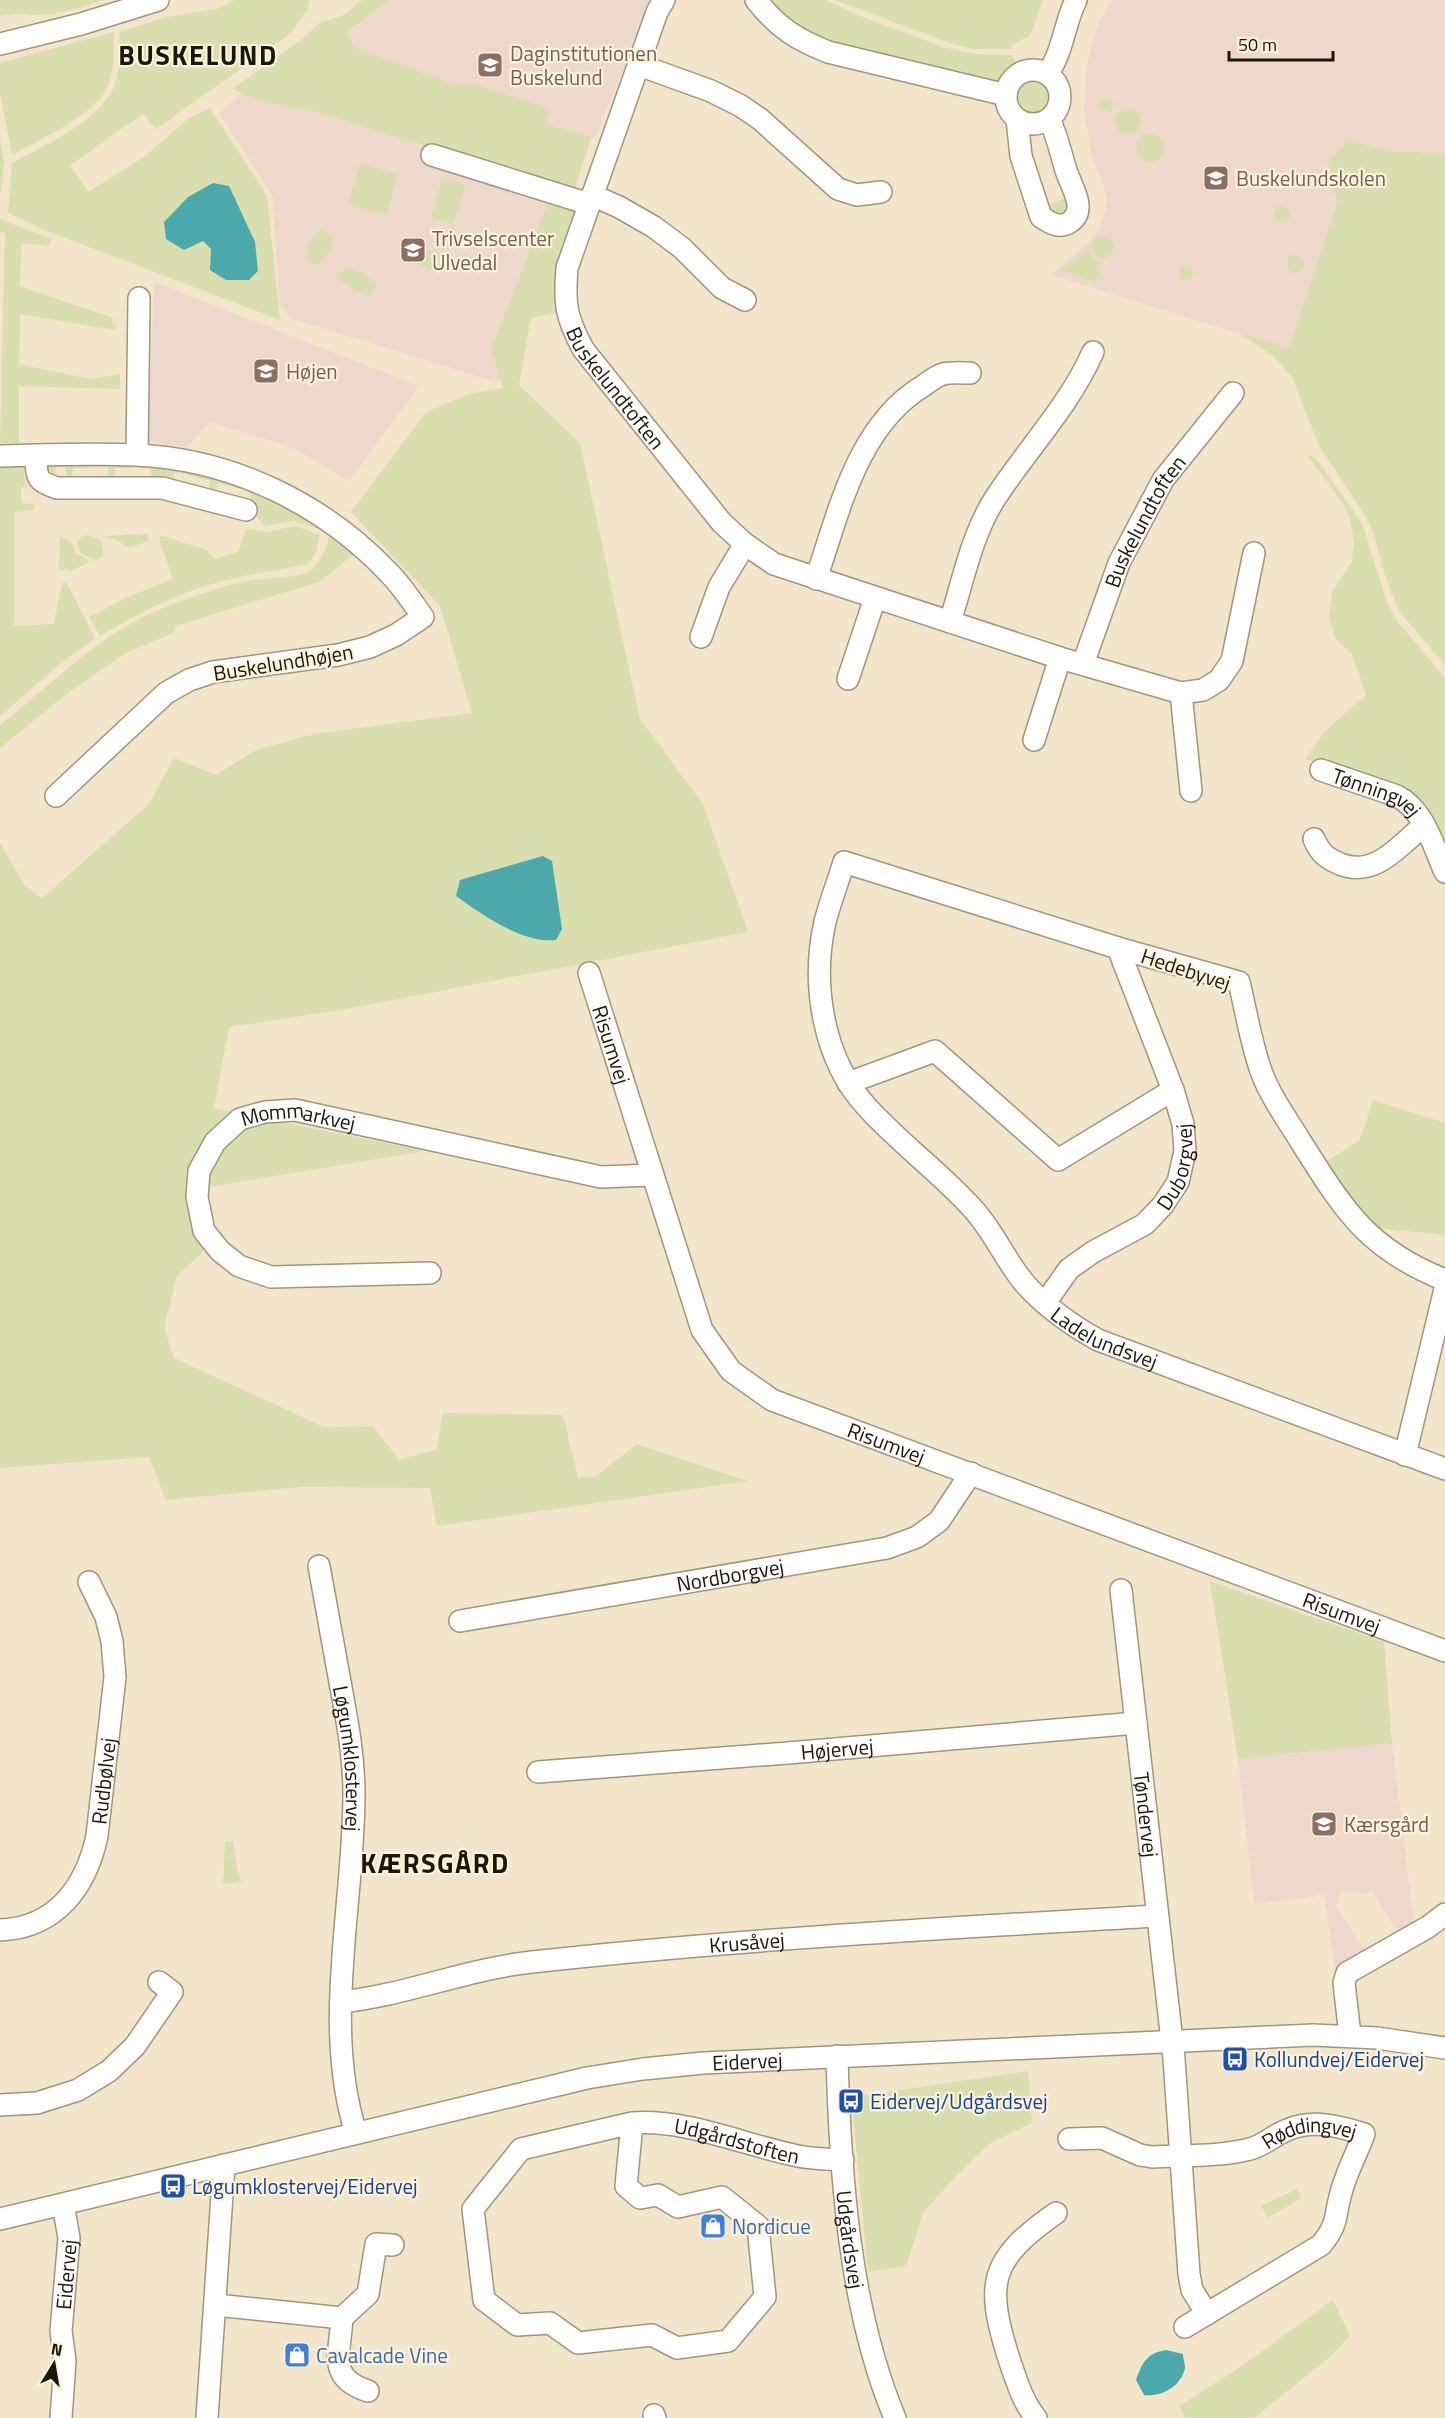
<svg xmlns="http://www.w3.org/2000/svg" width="1445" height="2418" font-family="'Titillium Web',sans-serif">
	<rect width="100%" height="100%" fill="#f3e5c9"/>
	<g fill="#eed8cc">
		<polygon points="390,0 652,0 595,138 380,82 329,49"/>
		<polygon points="1111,0 1445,0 1445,153 1390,151 1348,140 1328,160 1337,203 1289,349 1051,275 1090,241 1100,227 1106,210 1107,197 1091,152 1084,112 1087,62 1098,25"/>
		<polygon points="246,90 575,188 499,383 290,318 280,304 272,195 219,113"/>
		<polygon points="154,282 345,357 419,386 349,481 291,447 210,422 187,447 147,442"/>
		<polygon points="1392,1743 1414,1922 1398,1933 1372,1891 1365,1894 1341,1890 1336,1906 1365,1951 1335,1968 1324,1895 1254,1904 1238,1759"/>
	</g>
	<g fill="#d9deae">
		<path d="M 0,0 L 102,0 C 80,8 56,16 33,15 C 20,14 13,13 0,16 Z"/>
		<path d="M 235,0 L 309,0 L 308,9 L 291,33 L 156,129 L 143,114 L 70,165 L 88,192 L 144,157 L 189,118 L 210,108 L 267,196 L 280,320 L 47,231 L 8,213 L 12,163 C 44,145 94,124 112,91 C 121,73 120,52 119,32 L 167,17 L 217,9 Z"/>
		<polygon points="362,0 390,0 348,32 353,47 448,82 477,85 548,108 546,124 591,137 574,193 317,112 256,100 232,89 298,42 321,22 342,16"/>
		<polygon points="766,0 825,0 860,16 946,48 976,54 1012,55 1017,64 999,79 991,82 810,39"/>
		<polygon points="835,0 1043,0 1030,36 1011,45 1011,49 974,49 952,44"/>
		<path d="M 114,32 C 114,50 115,71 107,88 C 93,116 39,140 12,155 L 0,93 L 0,63 Z"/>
		<path d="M 1032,75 C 1050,80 1052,100 1044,115 C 1029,125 1019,114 1012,102 C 1014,88 1018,81 1032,75 Z"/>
		<polygon points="1106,99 1114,103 1112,112 1098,109 1098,103"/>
		<circle cx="1128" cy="122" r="13"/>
		<circle cx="1150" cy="148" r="14"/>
		<polygon points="0,137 4,162 0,198"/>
		<polygon points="1348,140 1390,151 1445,153 1445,665 1398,610 1384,572 1374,535 1366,517 1319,446 1292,377 1272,355 1239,333 1289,348 1337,203 1328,160"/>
		<polygon points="360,163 398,174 386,215 348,204"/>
		<polygon points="442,178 466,184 453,224 431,218"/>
		<polygon points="1068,197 1070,204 1061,216 1055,215 1046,206"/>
		<polygon points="550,198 582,206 561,312 531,318 519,385 580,443 640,719 703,804 748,932 341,1010 229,1027 214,1108 424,1151 190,1190 191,1222 204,1251 177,1276 164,1327 174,1358 324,1427 373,1426 399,1460 437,1449 443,1413 563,1415 578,1478 596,1476 637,1444 748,1481 437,1526 430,1488 300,1487 166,1500 149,1457 0,1468 0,843 25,886 42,898 148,805 174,758 216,775 256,750 314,734 472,713 440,606 351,512 426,412 469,394 503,388 491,350"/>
		<circle cx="1282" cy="214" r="8"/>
		<polygon points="0,219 52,239 49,246 23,243 21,245 20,286 113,318 112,323 116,323 115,330 20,314 19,364 90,379 120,374 120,389 19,386 19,443 0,443 5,233 0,232"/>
		<polygon points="320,229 331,236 332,248 317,266 310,262 306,247"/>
		<circle cx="1103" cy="247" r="11"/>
		<polygon points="422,248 441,254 437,271 417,265"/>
		<polygon points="1088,251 1095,260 1103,262 1096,268 1104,280 1097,279 1096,283 1061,270"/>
		<circle cx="1295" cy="264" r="9"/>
		<circle cx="1186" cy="273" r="7"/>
		<polygon points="345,267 361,272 377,283 370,296 356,291 336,278"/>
		<polygon points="1307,455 1315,457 1362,523 1387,603 1398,622 1445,678 1445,861 1411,796 1305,759 1324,732 1366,695 1352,654 1336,639 1329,617 1332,592 1352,561 1354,541 1350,519 1343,503"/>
		<polygon points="48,460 102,460 206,471 326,524 322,530 293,521 265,526 256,515 249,514 251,492 218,483 215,493 208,491 210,481 175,472 172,481 152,479 150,468 115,468 115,478 108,478 108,467 73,468 72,478 66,477 65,467 56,467 55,478 47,477 43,468"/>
		<polygon points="0,461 24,461 25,481 28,487 21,487 21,503 33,504 34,510 15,512 14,626 54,624 62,583 66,582 95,638 60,664 0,716"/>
		<path d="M 295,526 L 320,535 C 318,545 316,558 307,564 C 283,570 259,572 235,578 C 187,588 142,611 100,636 L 89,617 L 130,596 L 173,579 L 160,542 L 160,535 L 207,550 L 214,559 L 238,552 L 246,529 L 267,532 Z"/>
		<path d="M 332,529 L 358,551 L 319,582 L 175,626 L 175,632 L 124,654 L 64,696 L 0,748 L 0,725 C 51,686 94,638 154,612 C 186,598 221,586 254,580 C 268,578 298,578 308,572 C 323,563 326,544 332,529 Z"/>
		<polygon points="147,534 149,541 130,548 115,539 109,539 104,536"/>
		<path d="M 83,535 C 98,537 105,540 103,556 L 97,560 L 81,554 L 77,543 Z"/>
		<polygon points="60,536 73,544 75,552 90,562 70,571 66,569 59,570"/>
		<polygon points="1373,1100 1445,1123 1445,1235 1376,1228 1363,1217 1325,1162 1360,1140"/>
		<polygon points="1210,1581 1384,1642 1392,1743 1238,1759"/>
		<polygon points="225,1842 233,1842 237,1869 242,1882 223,1884"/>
		<polygon points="1028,2071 1032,2123 989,2144 957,2175 923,2213 906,2266 868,2272 852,2105 860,2104 859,2096"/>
		<polygon points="1297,2189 1301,2198 1268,2218 1261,2206"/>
		<polygon points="1333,2300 1350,2336 1331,2356 1254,2418 1185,2418 1179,2406 1236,2370"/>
	</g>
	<g fill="#4ba9ab">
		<polygon points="213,183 229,186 255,242 258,271 249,280 226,280 210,270 211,249 203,241 184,250 166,239 164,222 188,197"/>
		<path d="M 543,856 L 552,861 L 562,929 L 556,940 C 523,944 483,915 456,896 L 460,880 Z"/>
		<path d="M 1166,2350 L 1183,2354 C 1183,2358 1185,2364 1185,2368 C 1181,2387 1161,2397 1144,2395 L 1136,2380 C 1142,2363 1147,2353 1166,2350 Z"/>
	</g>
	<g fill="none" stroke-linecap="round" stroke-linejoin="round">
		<defs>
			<g id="minor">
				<path id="s1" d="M 664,0 L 657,12 L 567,268 C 564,304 566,317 583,349 L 722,523 L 745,544 L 774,564 L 1060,658 L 1181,693 L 1203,690 L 1219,680 L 1232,661 L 1254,553"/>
				<path d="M 756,0 C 778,28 796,39 828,52 L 1006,95"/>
				<polyline points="0,44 81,24 158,0"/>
				<polyline points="639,65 711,91 741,106 760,119 838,189 857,195 881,192"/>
				<circle cx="1033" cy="97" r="27"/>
				<path d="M 1047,74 C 1063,53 1064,24 1076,0"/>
				<path d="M 1017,119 L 1021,156 L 1041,217 C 1050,223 1060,229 1070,222 C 1089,209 1069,184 1065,167 C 1060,150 1057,135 1049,119"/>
				<polyline points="432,155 589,204"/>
				<polyline points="592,195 619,207 654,227 682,248 722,288 745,300"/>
				<polyline points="137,455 139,298"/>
				<path d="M 0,456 C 45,455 91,453 136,455 C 232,459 324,504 389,573 C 402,586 412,602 423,617 L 396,635 L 370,647 L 338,655 L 213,672 L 189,680 L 166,693 L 56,796"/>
				<path d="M 36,456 C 37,477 35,481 57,488 L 162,488 L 246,510"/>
				<path d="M 816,579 C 839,512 857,426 923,386 C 929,382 936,376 943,374 C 951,372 962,373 970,373"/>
				<path d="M 950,622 C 963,581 972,533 996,497 C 1028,448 1069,406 1093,352"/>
				<polyline points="701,637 719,587 745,544"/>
				<path id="s2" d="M 1083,664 L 1119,563 L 1163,480 L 1233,393"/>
				<polyline points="848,679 875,598"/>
				<polyline points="1181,693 1191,791"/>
				<polyline points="1034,740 1060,658"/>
				<path id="s3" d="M 1321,770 L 1397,796 C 1424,810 1433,845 1445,872"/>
				<path d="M 1314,839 C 1320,853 1326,858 1340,864 C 1375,878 1399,846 1424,825"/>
				<path id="s4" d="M 589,973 L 702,1330 L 731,1371 L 772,1400 L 1445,1651"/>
				<polyline points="848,1083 935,1051 1058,1160 1173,1090"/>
				<path id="s5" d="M 430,1273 L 271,1277 L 239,1266 L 220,1251 L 204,1231 L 197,1197 L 199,1171 L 215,1142 L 240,1119 L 265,1112 L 295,1110 L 601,1177 L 651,1175"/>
				<path id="s6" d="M 1445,1280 C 1367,1249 1344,1210 1301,1142 C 1287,1119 1270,1096 1261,1071 C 1251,1043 1246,1011 1239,982 L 1118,948 L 844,862 C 838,882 830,902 825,922 C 811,984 823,1059 866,1106 C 899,1143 941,1173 974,1210 C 994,1232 1006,1262 1026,1285 C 1047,1308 1071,1325 1098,1340 L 1445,1469"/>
				<path id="s7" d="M 1045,1303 L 1069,1269 L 1093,1252 L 1145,1224 L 1163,1205 L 1178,1182 L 1185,1151 L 1183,1124 L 1173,1090 L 1118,948"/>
				<polyline points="1405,1455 1445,1289"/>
				<path id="s8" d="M 319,1566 C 326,1605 333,1643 340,1682 C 347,1720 354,1756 354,1794 C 354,1905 322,2025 356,2133"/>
				<path id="s9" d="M 1121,1590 L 1174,2059 L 1189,2274 L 1192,2290 L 1207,2314"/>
				<path id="s10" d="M 460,1621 L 887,1548 L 917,1537 L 939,1521 L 971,1473"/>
				<path id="s11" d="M 538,1772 L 788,1753 L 1136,1723"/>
				<path id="s12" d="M 0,1930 C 56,1928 86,1887 97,1836 L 115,1677 L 112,1641 L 106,1617 L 89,1582"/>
				<path id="s13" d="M 341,2002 C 406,1995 467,1969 532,1962 C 740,1939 949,1928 1157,1916"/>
				<polyline points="1350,2035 1344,1983 1347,1973 1428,1927 1445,1914"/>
				<path id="s14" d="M 837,2056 C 840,2173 849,2309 895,2418"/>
				<polyline points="0,2105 37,2103 78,2090 109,2071 135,2046 172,1992 159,1982"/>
				<path id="s15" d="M 632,2123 L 626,2186 L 640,2198 L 658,2195 L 678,2207 L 722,2197 L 758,2226 L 765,2297 L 728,2341 L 677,2348 L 652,2335 L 578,2343 L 550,2323 L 517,2325 L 484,2300 L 473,2209 L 521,2149 L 632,2123 C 688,2119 743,2145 798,2156 C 812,2159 828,2159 843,2160"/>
				<path id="s16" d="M 1069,2139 L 1102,2138 L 1140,2155 L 1152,2157 C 1184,2155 1218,2157 1250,2149 C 1263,2146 1274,2135 1287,2130 C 1312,2119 1339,2126 1364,2134 C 1357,2153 1346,2173 1341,2193 C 1334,2217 1339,2223 1321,2245 L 1185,2327"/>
				<path id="s17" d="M 0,2219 L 587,2078 L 643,2069 L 703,2063 L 1313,2035 L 1377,2038 L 1445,2048"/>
				<polyline points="216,2305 342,2318 368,2294 376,2244 393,2245"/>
				<path d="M 342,2318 C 340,2354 327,2378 368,2391"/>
				<polyline points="654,2415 655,2418"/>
				<path id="s18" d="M 61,2418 L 65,2361 L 61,2331 L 69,2238 L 63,2204"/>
				<polyline points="207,2418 224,2165"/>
				<path d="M 1036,2418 C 1022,2401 1016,2379 1009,2359 C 985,2283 989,2260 1056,2213"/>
			</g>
		</defs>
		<use href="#minor" stroke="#a1957b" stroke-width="24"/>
		<use href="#minor" stroke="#fff" stroke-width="21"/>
	</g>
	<defs>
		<symbol id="school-square" viewBox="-11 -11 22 22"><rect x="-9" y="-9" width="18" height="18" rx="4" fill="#8d6e63" stroke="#fef3dc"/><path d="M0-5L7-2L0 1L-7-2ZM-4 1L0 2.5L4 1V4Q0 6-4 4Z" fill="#fff"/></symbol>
		<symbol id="bus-square" viewBox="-11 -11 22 22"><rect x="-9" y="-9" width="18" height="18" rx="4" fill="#1a4fb4" stroke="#fef3dc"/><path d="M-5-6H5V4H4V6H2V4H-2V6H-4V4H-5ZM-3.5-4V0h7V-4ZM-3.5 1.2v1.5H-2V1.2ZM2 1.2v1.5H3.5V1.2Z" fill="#fff"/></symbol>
		<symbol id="shop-square" viewBox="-11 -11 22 22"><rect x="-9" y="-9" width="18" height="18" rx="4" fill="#3f7fe0" stroke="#fef3dc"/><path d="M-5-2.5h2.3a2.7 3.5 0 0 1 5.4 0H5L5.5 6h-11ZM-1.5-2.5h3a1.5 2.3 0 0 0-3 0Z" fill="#fff"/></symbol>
	</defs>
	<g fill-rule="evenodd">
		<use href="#school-square" x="475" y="50" width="30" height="30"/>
		<use href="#school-square" x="1201" y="163" width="30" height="30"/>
		<use href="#school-square" x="398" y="235" width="30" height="30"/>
		<use href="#school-square" x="251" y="356" width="30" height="30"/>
		<use href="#school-square" x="1309" y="1809" width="30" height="30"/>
		<use href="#bus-square" x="1220" y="2044" width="30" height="30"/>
		<use href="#bus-square" x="836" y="2086" width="30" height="30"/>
		<use href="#bus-square" x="158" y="2171" width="30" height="30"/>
		<use href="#shop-square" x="698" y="2211" width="30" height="30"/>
		<use href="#shop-square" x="282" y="2340" width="30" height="30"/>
	</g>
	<g text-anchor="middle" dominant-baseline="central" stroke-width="4.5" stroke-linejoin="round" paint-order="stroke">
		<g font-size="21" fill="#785e54" stroke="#fef3dc" text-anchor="start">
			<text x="510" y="53">Daginstitutionen<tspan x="510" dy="24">Buskelund</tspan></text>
			<text x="1236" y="178">Buskelundskolen</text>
			<text x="432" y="238">Trivselscenter<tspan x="432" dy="24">Ulvedal</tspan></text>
			<text x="286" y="371">Højen</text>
			<text x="1344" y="1824">Kærsgård</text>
		</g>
		<g font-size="21" fill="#1c170d" stroke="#fef3dc">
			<text stroke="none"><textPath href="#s1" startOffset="420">Buskelundtoften</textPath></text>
			<text stroke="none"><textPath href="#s2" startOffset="156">Buskelundtoften</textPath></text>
			<text transform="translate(283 662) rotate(-9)">Buskelundhøjen</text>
			<text stroke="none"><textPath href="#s3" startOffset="60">Tønningvej</textPath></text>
			<text transform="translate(1186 969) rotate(18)">Hedebyvej</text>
			<text stroke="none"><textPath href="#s4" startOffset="75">Risumvej</textPath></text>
			<text stroke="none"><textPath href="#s5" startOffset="430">Mommarkvej</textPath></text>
			<text stroke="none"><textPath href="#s7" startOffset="198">Duborgvej</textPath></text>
			<text stroke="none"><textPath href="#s6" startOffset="1386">Ladelundsvej</textPath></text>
			<text stroke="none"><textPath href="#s4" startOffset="597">Risumvej</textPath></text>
			<text stroke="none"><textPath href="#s10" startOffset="274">Nordborgvej</textPath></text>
			<text stroke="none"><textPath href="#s4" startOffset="1083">Risumvej</textPath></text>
			<text stroke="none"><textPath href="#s11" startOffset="300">Højervej</textPath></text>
			<text stroke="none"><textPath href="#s8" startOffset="195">Løgumklostervej</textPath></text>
			<text stroke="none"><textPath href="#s12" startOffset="202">Rudbølvej</textPath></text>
			<text stroke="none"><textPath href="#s9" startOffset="226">Tøndervej</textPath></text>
			<text stroke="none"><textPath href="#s13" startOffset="411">Krusåvej</textPath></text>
			<text stroke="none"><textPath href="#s17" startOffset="765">Eidervej</textPath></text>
			<text stroke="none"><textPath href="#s15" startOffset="996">Udgårdstoften</textPath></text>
			<text stroke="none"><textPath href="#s16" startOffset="249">Røddingvej</textPath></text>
			<text stroke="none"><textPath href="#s14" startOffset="184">Udgårdsvej</textPath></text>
			<text stroke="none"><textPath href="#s18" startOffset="144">Eidervej</textPath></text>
		</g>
		<g font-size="21" fill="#164399" stroke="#fef3dc" text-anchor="start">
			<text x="1254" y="2059">Kollundvej/Eidervej</text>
			<text x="870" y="2101">Eidervej/Udgårdsvej</text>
			<text x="192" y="2186">Løgumklostervej/Eidervej</text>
		</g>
		<g font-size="21" fill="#366cbe" stroke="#fef3dc" text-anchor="start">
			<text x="732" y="2226">Nordicue</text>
			<text x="316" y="2355">Cavalcade Vine</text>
		</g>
		<g font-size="27" font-weight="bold" letter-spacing="1.5" fill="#1c170d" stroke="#fef3dc">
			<text x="198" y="54">BUSKELUND</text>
			<text x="435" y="1862">KÆRSGÅRD</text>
		</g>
	</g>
	<g transform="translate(54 2364) rotate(11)" stroke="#fef3dc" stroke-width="4.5" paint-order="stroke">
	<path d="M0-4.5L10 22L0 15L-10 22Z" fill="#1c170d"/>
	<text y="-9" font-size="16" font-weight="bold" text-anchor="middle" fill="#1c170d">N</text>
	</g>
	<path d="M1229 51v9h104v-9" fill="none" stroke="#1c170d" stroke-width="3"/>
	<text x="1238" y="51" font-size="18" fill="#1c170d" stroke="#fef3dc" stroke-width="4.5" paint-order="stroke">50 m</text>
</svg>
